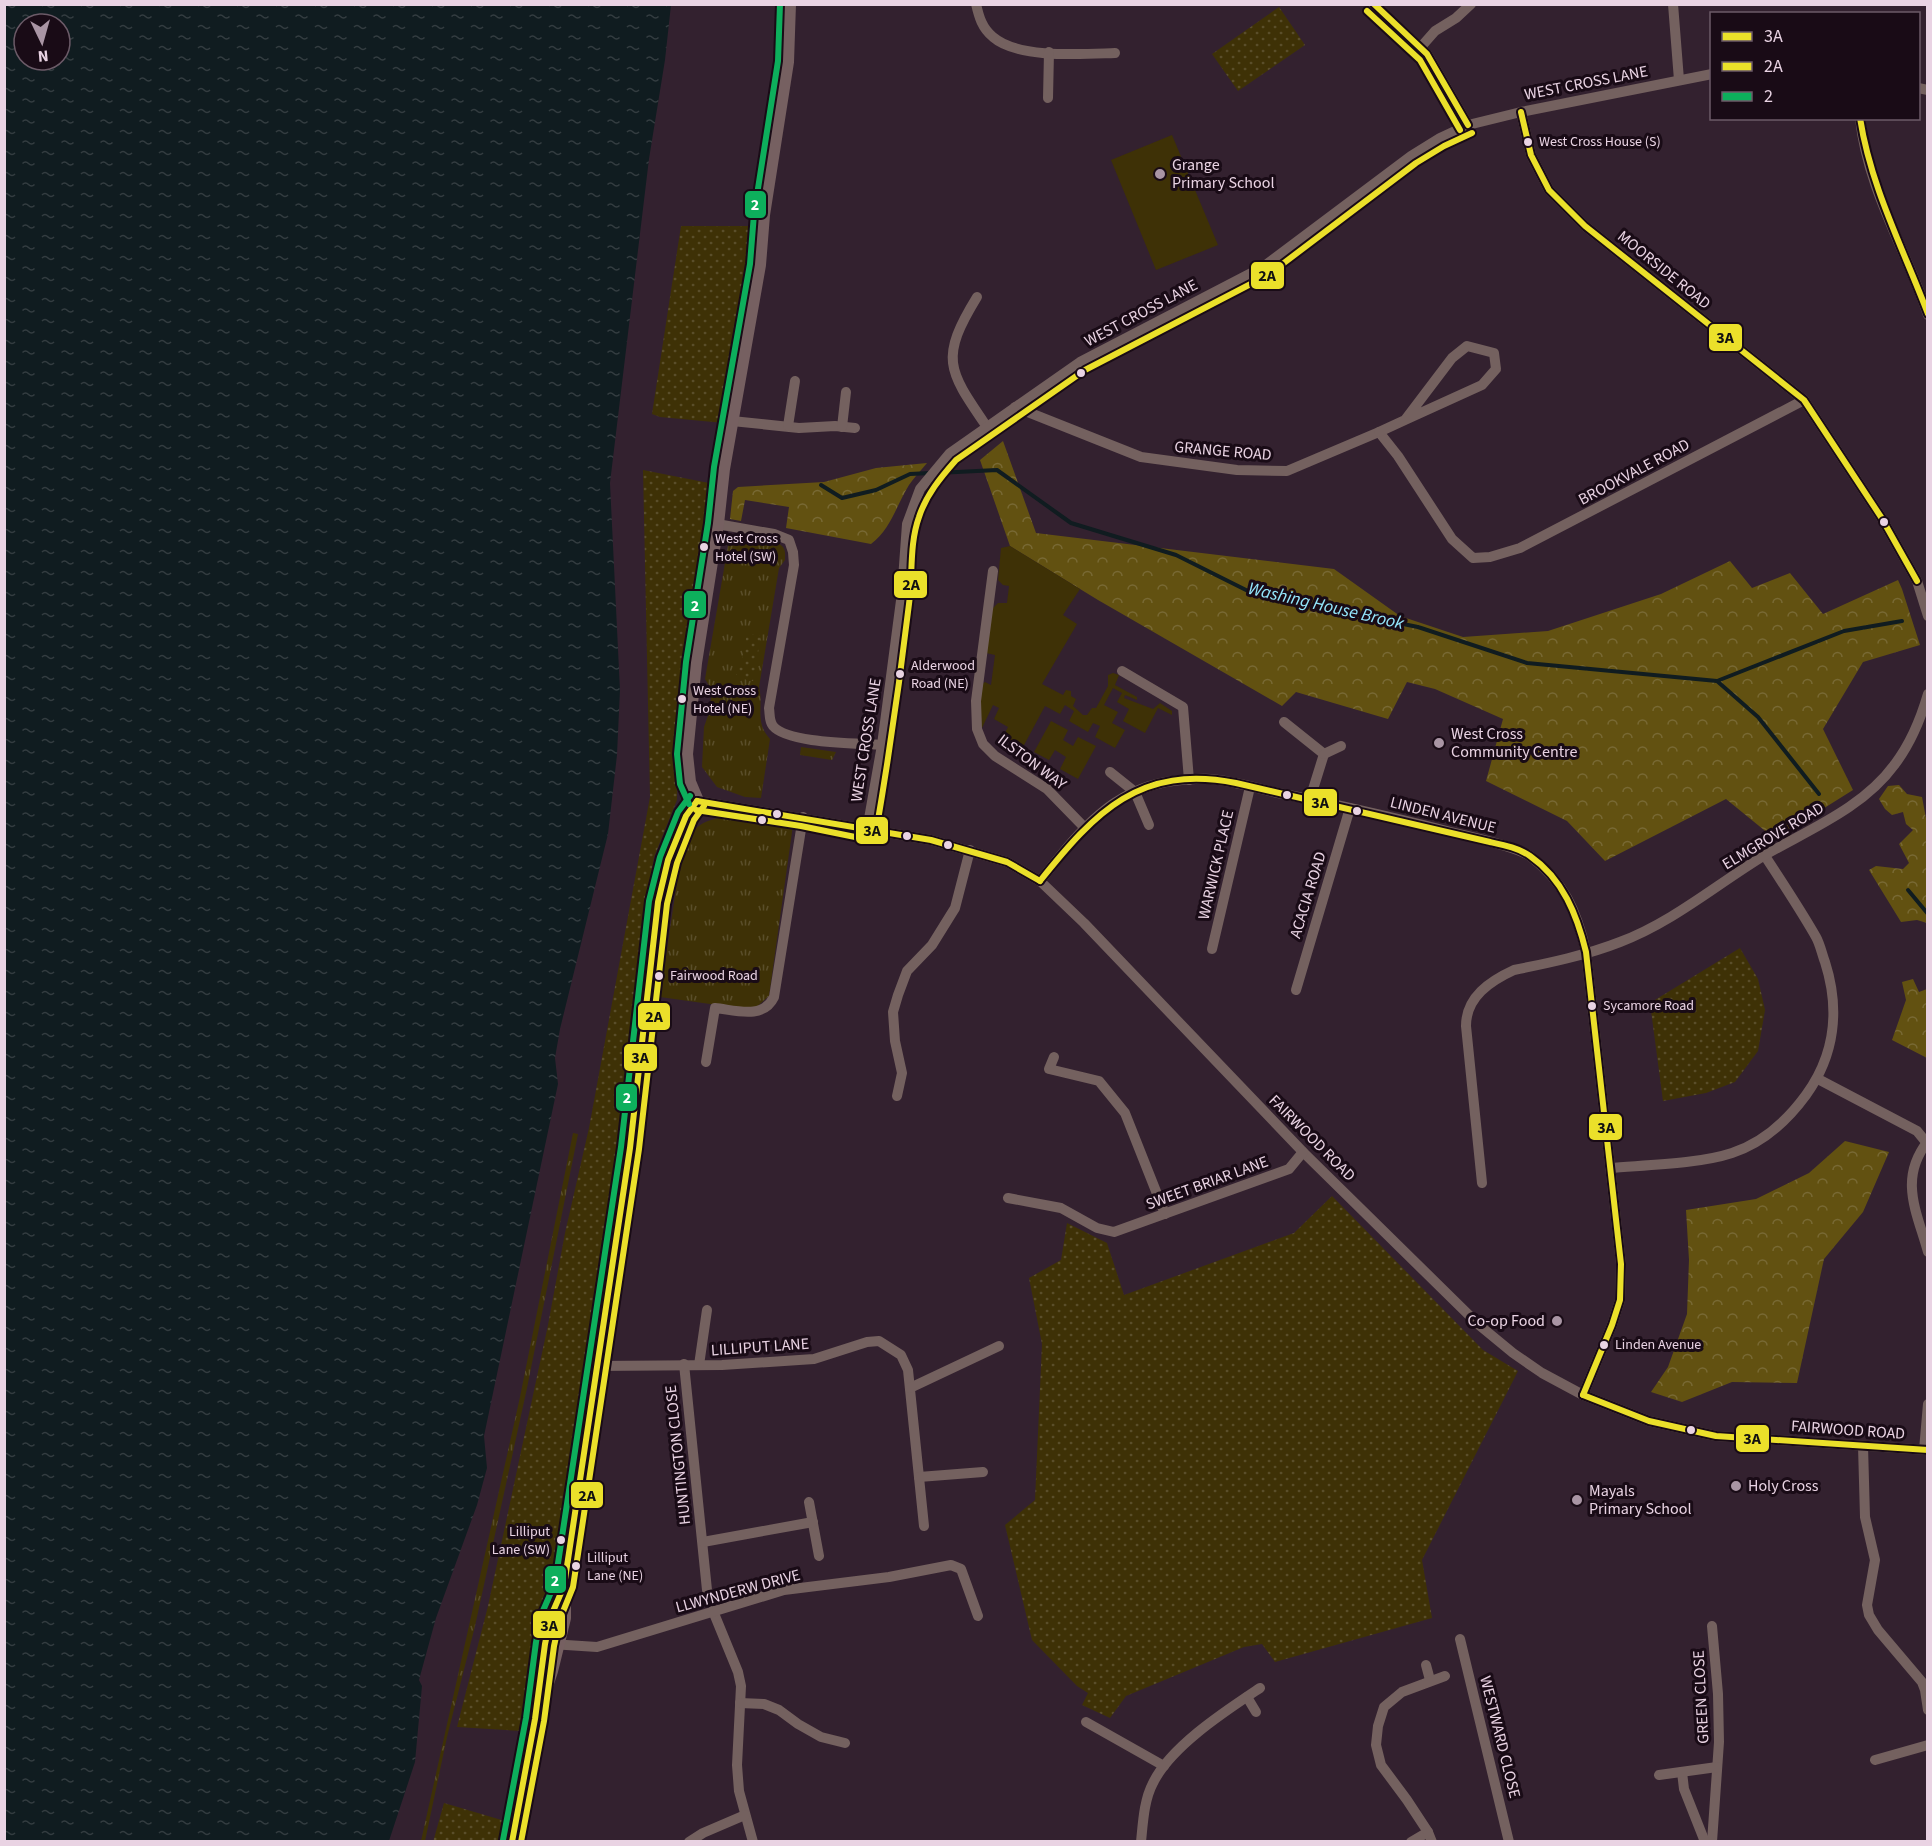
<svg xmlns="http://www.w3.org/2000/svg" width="1932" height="1846" font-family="'Source Sans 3',sans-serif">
	<defs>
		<pattern id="grass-tufts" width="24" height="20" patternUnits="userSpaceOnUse" patternTransform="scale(1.5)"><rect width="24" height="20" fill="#3e3106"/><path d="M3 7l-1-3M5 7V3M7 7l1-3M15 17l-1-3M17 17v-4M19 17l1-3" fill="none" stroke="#5a4e2a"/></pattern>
		<pattern id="forest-crowns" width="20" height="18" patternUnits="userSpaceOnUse" patternTransform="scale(1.5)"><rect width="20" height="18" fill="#625111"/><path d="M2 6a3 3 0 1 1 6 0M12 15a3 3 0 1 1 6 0" fill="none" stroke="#786934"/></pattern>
		<pattern id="park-dots" width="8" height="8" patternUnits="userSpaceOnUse" patternTransform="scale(1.5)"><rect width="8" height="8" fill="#3e3106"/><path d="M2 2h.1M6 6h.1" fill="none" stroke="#5a4e2a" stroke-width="1.8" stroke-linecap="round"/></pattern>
		<pattern id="water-ripples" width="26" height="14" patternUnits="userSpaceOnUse" patternTransform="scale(1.5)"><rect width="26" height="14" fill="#101c20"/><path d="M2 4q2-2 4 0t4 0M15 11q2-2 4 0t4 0" fill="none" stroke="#333c40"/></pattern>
	</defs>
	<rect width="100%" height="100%" fill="#33212f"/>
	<g fill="url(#grass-tufts)">
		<path d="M 730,534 C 743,536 774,538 782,546 C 786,550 785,555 785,560 L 779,568 L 759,687 C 764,707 754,722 770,739 L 761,798 L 745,797 L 717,787 L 702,767 L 704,727 L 709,713 L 712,690 L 705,679 Z"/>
		<polygon points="801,747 836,752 832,760 800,755"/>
		<path d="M 723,817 L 793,825 L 769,996 L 753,1010 L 660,997 L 682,848 C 695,827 698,822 723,817 Z"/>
		<polygon points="573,1133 578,1134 527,1388 475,1626 447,1737 425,1841 421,1841 520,1397"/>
	</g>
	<g fill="url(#forest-crowns)">
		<polygon points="1003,441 1036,533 1334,569 1400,616 1463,637 1548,631 1661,594 1730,561 1752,588 1790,573 1823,614 1898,580 1902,589 1920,645 1863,662 1823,729 1853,790 1775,839 1726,799 1605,861 1567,821 1486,781 1503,719 1435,689 1407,682 1388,719 1296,692 1282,706 1098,600 1010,546 980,460"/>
		<path d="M 927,463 C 921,470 914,478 909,485 C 896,506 891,529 871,544 L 786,528 L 789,507 L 745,500 L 741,521 L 730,519 L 733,491 L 738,487 L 824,482 L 876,468 Z"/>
		<polygon points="1899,785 1907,794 1922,797 1928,829 1927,923 1917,920 1901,922 1869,870 1876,866 1903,869 1909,863 1899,844 1913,830 1906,824 1903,812 1892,815 1885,809 1879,799 1888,786"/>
		<polygon points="1913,979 1919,992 1927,989 1927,1058 1892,1040 1906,1000 1902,982"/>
		<polygon points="1845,1141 1889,1152 1863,1212 1824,1259 1797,1383 1732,1382 1682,1402 1651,1392 1668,1367 1687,1314 1689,1260 1686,1210 1756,1199 1809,1173"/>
	</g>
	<g fill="url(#park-dots)">
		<polygon points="1279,7 1305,45 1238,91 1212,54"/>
		<polygon points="681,226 756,226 724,423 660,417 652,414"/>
		<polygon points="643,470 714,484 678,751 677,800 654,857 638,971 619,1141 598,1286 579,1440 549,1584 522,1731 457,1727 488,1606 548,1325 565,1233 589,1128 650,797"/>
		<polygon points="747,633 761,636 753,681 746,680 746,676 736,675 739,660 742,660"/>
		<polygon points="1740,948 1758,979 1765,1010 1758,1051 1735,1082 1706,1093 1663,1101 1650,1003"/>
		<polygon points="1332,1196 1483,1350 1518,1371 1422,1560 1432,1618 1275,1662 1262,1644 1244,1647 1126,1696 1110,1718 1082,1705 1088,1693 1077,1686 1032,1640 1005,1525 1035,1500 1042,1344 1029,1278 1061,1260 1067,1223 1107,1243 1124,1295 1294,1233"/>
		<polygon points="444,1803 512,1823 507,1841 433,1842"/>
	</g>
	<g fill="#3e3106">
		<polygon points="1172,135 1218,245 1156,270 1111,160"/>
		<polygon points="1010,546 1080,589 1063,615 1077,624 1042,684 1063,695 1066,690 1071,691 1071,696 1076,699 1073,706 1083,715 1087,715 1092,708 1096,708 1108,686 1108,675 1113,673 1119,675 1115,685 1137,697 1137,700 1125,695 1124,698 1153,709 1160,703 1172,711 1172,715 1158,708 1145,733 1123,721 1129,709 1117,702 1122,693 1113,688 1104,705 1118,712 1112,723 1125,730 1115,748 1095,737 1100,726 1093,723 1088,732 1069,721 1074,711 1065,705 1060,714 1045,706 1023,747 1003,737 1008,727 994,719 999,708 993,705 981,730 980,686 985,682 991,685 995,655 986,653 992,609 998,603 1007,603 1009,586 1003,585 998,580 1001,548"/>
		<polygon points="1051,721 1068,730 1063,740 1073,746 1078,737 1096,746 1078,779 1060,769 1066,757 1055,750 1049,760 1034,752"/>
	</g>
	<path fill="url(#water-ripples)" fill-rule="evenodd" d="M 5,4 L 671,5 L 665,60 L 649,159 L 610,483 L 620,690 L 617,755 L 608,834 L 560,1029 L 555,1058 L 558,1084 L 484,1436 L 487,1468 L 477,1505 L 436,1618 L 419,1680 L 422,1686 L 415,1762 L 389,1841 L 5,1841 ZM 24,24 L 60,24 L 60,60 L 24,60 Z"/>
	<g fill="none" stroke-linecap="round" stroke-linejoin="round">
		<g stroke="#101c20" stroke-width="4">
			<polyline points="937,473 997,470 1071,523 1176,555 1254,594 1418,627 1527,663 1717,681 1844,631 1902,621"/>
			<polyline points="821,485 842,498 876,490 910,474 930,473"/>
			<polyline points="1717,681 1758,717 1819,794"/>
			<polyline points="1908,890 1928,914"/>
		</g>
		<g stroke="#74615f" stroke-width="10">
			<path d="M 976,4 C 979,17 982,28 993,37 C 1018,59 1083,54 1115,53"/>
			<polyline points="1373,4 1427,54 1468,125"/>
			<polyline points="1673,4 1679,80"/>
			<polyline points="1420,48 1435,31 1456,18 1471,4"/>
			<polyline points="1918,88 1928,90"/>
			<polyline points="1048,98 1049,52"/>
			<polyline points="1521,112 1531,155 1549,190 1585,226 1804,400 1881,517 1917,581 1928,616"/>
			<path d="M 1860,118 C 1867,188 1906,250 1928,315"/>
			<path d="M 977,297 C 939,359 948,370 987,427"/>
			<polyline points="1015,407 1141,457 1237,470 1287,471 1379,432 1398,456 1452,539 1473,558 1490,557 1520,548 1804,400"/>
			<polyline points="732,421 799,428 835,426 855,428"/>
			<polyline points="788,426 795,381"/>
			<polyline points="842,427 846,392"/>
			<polyline points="1379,432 1405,420 1452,358 1467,346 1494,353 1496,369 1482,385 1405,420"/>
			<path d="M 717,524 L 774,534 L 789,540 L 793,552 L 794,565 L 769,708 C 770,715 769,721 773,726 C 788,744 859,743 882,745"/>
			<polyline points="993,571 976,701 977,729 983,744 995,756 1047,789 1084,827"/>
			<polyline points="1122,671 1183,707 1189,780"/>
			<polyline points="1284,722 1324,754 1310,799"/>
			<polyline points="1324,754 1341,746"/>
			<polyline points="1110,772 1135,792 1149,825"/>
			<polyline points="697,801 931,840 1007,862 1040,881 1084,923 1303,1152 1479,1325 1513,1353 1542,1373 1583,1395 1649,1421 1716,1436 1928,1450"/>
			<polyline points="867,830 882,745 902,593 907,524 920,489 950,453 1080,362 1263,267 1411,156 1440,138 1468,125 1521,112 1712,74"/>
			<path d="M 1040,881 C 1075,838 1106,793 1166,782 C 1180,780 1197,778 1211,779 C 1233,781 1256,788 1278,793 C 1335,804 1391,817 1447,831 C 1466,836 1516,846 1530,856 C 1564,882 1577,911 1586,952 L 1621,1264 L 1620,1300 L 1612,1325 L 1583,1395"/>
			<polyline points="1212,949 1250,787"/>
			<polyline points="1296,990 1350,808"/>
			<polyline points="1054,1057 1049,1069 1099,1081 1125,1113 1165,1214"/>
			<path d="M 706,1062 L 715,1008 C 735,1010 763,1020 774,997 L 803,817"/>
			<polyline points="1818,1079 1917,1131 1926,1142"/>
			<polyline points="897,1096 902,1073 895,1041 893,1012 898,995 907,971 932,945 955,908 970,850"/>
			<path d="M 1928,1141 C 1898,1179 1917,1212 1928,1252"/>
			<path d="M 1610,1168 C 1646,1165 1699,1164 1732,1153 C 1762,1143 1787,1121 1806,1095 C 1835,1055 1840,1009 1825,962 C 1822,954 1820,944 1816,937 C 1800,909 1782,882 1765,856"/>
			<path d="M 1482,1183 L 1466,1026 C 1466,997 1490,981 1514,970 C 1549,963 1587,955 1620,942 C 1673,922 1717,884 1765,855 C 1810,829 1863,808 1895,764 C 1911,743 1921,718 1928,694"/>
			<polyline points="1008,1198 1061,1208 1097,1228 1114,1232 1289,1169 1303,1152"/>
			<polyline points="684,1364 707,1590"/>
			<polyline points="699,1365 707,1310"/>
			<polyline points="597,1366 722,1365 814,1359 867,1342 879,1341 901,1355 908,1370 924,1526"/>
			<polyline points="910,1388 999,1346"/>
			<polyline points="1863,1446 1865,1517 1875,1560 1867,1605 1869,1615 1878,1630 1922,1682 1925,1690 1928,1710"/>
			<polyline points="1924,1450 1928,1404"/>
			<polyline points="919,1477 983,1472"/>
			<polyline points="809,1502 819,1556"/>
			<polyline points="703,1542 813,1522"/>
			<polyline points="713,1611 738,1672 741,1686 737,1765 739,1791 753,1842"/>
			<polyline points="1712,1626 1718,1694 1719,1742 1712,1842"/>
			<polyline points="1460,1639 1509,1842"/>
			<polyline points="551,1644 597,1647 784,1590 889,1577 951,1565 961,1569 978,1616"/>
			<polyline points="1426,1665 1430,1680"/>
			<polyline points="1247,1697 1256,1712"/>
			<polyline points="740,1703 764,1704 779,1710 798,1724 821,1737 845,1743"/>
			<polyline points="1086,1722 1164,1766"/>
			<polyline points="1875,1760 1928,1745"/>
			<polyline points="1682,1772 1684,1789 1705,1842"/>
			<polyline points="1659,1775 1717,1767"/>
			<polyline points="689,1842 703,1833 745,1815"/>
			<path d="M 1141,1842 C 1143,1822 1144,1800 1153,1783 C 1171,1746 1227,1710 1260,1688"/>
			<polyline points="1411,1842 1428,1832"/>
			<polyline points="1432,1842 1428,1832 1407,1800 1381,1765 1376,1745 1378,1726 1384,1707 1402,1692 1445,1676"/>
		</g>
		<g stroke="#766061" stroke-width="14">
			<path d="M 540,1685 C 544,1653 548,1623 561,1593"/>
			<polyline points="535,1719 551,1671 564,1618 564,1586 630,1148 658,902 668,860 686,816 697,801 689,782 686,754 695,663 717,524 723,469 759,265 763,215 787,62 789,4"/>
			<polyline points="512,1842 537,1710"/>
		</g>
		<defs>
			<g id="bus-1">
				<polyline points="1374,4 1427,54 1468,125"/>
				<polyline points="1521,112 1531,155 1549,190 1585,226 1804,400 1881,517 1917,581"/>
				<path d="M 1860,118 C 1871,188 1903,248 1928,314"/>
				<polyline points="697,801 931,840 1007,862 1040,881"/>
				<path d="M 1040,881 C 1095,812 1140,764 1236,783 L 1490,842 C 1504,845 1519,848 1530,856 C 1563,879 1577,915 1586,952 L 1621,1264 L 1620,1300 L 1612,1325 L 1583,1395"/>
				<polyline points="1583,1395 1649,1421 1716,1436 1928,1450"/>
				<polyline points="512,1842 535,1719 545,1644 551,1616 564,1586 630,1148 658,902 668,860 686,816 697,801"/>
			</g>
			<g id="bus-2">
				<polyline points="1367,11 1420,60 1460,130"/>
				<polyline points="696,810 801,826 865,839"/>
				<path d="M 876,832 C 889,756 900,680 909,604 C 913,575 909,545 919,517 C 926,495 941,477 956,460 L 1085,370 L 1268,275 L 1416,163 L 1444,146 L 1472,133"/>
				<polyline points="521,1842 544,1721 554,1646 560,1619 573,1587 639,1149 667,904 677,863 694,820 704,806"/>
			</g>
			<g id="bus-3">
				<polyline points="689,804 680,784 677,754 686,662 708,523 714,467 750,264 754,214 778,61 780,4"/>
				<polyline points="503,1840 526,1718 536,1642 542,1613 555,1583 621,1147 649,901 660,857 678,812 690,796"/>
			</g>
		</defs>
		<use href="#bus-1" stroke="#190b16" stroke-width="10"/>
		<use href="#bus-2" stroke="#190b16" stroke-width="10"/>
		<use href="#bus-3" stroke="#190b16" stroke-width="10"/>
		<use href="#bus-1" stroke="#ebe02a" stroke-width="6"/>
		<use href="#bus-2" stroke="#ebe02a" stroke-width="6"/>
		<use href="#bus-3" stroke="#0daf5c" stroke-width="6"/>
	</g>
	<g fill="#e9d3e3" stroke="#190b16" stroke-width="2">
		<circle cx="1528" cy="142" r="5"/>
		<circle cx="1081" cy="373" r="5"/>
		<circle cx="1884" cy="522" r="5"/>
		<circle cx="704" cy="547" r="5"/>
		<circle cx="900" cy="674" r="5"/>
		<circle cx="682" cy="699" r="5"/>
		<circle cx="1287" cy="795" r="5"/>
		<circle cx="1357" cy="811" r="5"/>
		<circle cx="777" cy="814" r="5"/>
		<circle cx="762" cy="820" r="5"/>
		<circle cx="907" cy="836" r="5"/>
		<circle cx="948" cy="845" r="5"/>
		<circle cx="659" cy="976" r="5"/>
		<circle cx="1592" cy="1006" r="5"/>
		<circle cx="1604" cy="1345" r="5"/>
		<circle cx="1691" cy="1430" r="5"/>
		<circle cx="561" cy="1540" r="5"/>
		<circle cx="576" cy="1566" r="5"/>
	</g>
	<g fill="#a995a4" stroke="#190b16" stroke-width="2">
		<circle cx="1160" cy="174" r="6"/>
		<circle cx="1439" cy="743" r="6"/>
		<circle cx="1557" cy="1321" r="6"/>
		<circle cx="1736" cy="1486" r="6"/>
		<circle cx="1577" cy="1500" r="6"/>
	</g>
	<g text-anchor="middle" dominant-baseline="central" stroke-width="6" stroke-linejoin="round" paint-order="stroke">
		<g font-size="14" fill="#e9d3e3" stroke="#190b16" text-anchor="start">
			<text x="1539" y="142">West Cross House (S)</text>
			<text x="715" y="539">West Cross<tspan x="715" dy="18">Hotel (SW)</tspan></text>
			<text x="911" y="666">Alderwood<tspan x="911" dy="18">Road (NE)</tspan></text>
			<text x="693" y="691">West Cross<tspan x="693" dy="18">Hotel (NE)</tspan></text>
			<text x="670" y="976">Fairwood Road</text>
			<text x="1603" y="1006">Sycamore Road</text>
			<text x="1615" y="1345">Linden Avenue</text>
			<text x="550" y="1532" text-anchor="end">Lilliput<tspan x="550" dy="18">Lane (SW)</tspan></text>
			<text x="587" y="1558">Lilliput<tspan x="587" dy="18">Lane (NE)</tspan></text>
		</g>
		<g font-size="16" fill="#e9d3e3" stroke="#190b16">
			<text transform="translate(1586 83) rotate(-11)">WEST CROSS LANE</text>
			<text transform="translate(1664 270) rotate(39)">MOORSIDE ROAD</text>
			<text transform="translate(1141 313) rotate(-28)">WEST CROSS LANE</text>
			<text transform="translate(1223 451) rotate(5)">GRANGE ROAD</text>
			<text transform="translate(1634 472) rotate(-28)">BROOKVALE ROAD</text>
			<text transform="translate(866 740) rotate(-81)">WEST CROSS LANE</text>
			<text transform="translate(1032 762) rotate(37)">ILSTON WAY</text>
			<text transform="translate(1443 815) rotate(14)">LINDEN AVENUE</text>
			<text transform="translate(1773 836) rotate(-31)">ELMGROVE ROAD</text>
			<text transform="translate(1216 865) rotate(-77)">WARWICK PLACE</text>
			<text transform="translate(1308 895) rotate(-73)">ACACIA ROAD</text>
			<text transform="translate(1312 1138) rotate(45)">FAIRWOOD ROAD</text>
			<text transform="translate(1207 1183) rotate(-20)">SWEET BRIAR LANE</text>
			<text transform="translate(760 1347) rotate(-4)">LILLIPUT LANE</text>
			<text transform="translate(1848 1430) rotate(4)">FAIRWOOD ROAD</text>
			<text transform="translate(678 1455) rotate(-96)">HUNTINGTON CLOSE</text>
			<text transform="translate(738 1591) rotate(-15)">LLWYNDERW DRIVE</text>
			<text transform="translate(1701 1697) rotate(-93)">GREEN CLOSE</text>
			<text transform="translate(1500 1737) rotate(76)">WESTWARD CLOSE</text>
		</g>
		<g font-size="16" fill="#e9d3e3" stroke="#190b16" text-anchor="start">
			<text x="1172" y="165">Grange<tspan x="1172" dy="18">Primary School</tspan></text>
			<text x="1451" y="734">West Cross<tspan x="1451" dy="18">Community Centre</tspan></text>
			<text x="1545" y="1321" text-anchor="end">Co-op Food</text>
			<text x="1748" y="1486">Holy Cross</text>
			<text x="1589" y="1491">Mayals<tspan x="1589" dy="18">Primary School</tspan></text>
		</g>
		<g font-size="18" font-style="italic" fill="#94e7fc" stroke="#190b16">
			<text transform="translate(1326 606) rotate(13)">Washing House Brook</text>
		</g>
	</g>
	<g stroke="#190b16" stroke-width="2">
		<rect x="744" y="190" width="23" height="29" rx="6" fill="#0daf5c"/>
		<rect x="1250" y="261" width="35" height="29" rx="6" fill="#ebe02a"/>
		<rect x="1708" y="323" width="35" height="29" rx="6" fill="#ebe02a"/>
		<rect x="893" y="570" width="35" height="29" rx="6" fill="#ebe02a"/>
		<rect x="683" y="590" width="24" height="29" rx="6" fill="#0daf5c"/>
		<rect x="1303" y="788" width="35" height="29" rx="6" fill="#ebe02a"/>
		<rect x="855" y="816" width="34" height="29" rx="6" fill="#ebe02a"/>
		<rect x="637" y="1002" width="34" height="29" rx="6" fill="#ebe02a"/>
		<rect x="623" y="1043" width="35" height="29" rx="6" fill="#ebe02a"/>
		<rect x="615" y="1083" width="23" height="29" rx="6" fill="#0daf5c"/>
		<rect x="1588" y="1113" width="35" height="28" rx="6" fill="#ebe02a"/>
		<rect x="1735" y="1424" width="35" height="29" rx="6" fill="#ebe02a"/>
		<rect x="570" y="1481" width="34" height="28" rx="6" fill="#ebe02a"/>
		<rect x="544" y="1565" width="23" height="29" rx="6" fill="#0daf5c"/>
		<rect x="532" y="1610" width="34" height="29" rx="6" fill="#ebe02a"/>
	</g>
	<g font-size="16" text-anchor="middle" font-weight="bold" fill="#fff">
		<text x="755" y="210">2</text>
		<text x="695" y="611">2</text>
		<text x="627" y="1103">2</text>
		<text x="555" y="1586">2</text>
	</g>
	<g font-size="16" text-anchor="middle" font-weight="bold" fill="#111">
		<text x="1267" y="281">2A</text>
		<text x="1725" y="343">3A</text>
		<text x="911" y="590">2A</text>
		<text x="1320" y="808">3A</text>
		<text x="872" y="836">3A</text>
		<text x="654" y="1022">2A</text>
		<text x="640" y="1063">3A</text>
		<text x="1606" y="1133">3A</text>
		<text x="1752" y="1444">3A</text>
		<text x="587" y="1501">2A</text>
		<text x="549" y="1631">3A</text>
	</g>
	<rect width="1932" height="1846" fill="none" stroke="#e9d3e3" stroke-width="12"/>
	<rect x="1710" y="12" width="210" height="108" fill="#190b16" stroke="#6c5b68" stroke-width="1.5"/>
	<rect x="1722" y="32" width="30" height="9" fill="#ebe02a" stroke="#6c5b68" stroke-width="1.5"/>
	<text x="1764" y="42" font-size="18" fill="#e9d3e3">3A</text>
	<rect x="1722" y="62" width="30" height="9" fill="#ebe02a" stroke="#6c5b68" stroke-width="1.5"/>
	<text x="1764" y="72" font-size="18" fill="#e9d3e3">2A</text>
	<rect x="1722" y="92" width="30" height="9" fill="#0daf5c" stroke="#6c5b68" stroke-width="1.5"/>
	<text x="1764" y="102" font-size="18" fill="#e9d3e3">2</text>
	<g transform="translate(42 42) rotate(175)"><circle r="28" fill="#190b16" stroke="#6c5b68" stroke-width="1.5"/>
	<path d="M0-4.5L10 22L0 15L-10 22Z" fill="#a995a4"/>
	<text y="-9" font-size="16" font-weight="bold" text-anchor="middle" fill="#e9d3e3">N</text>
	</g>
</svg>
